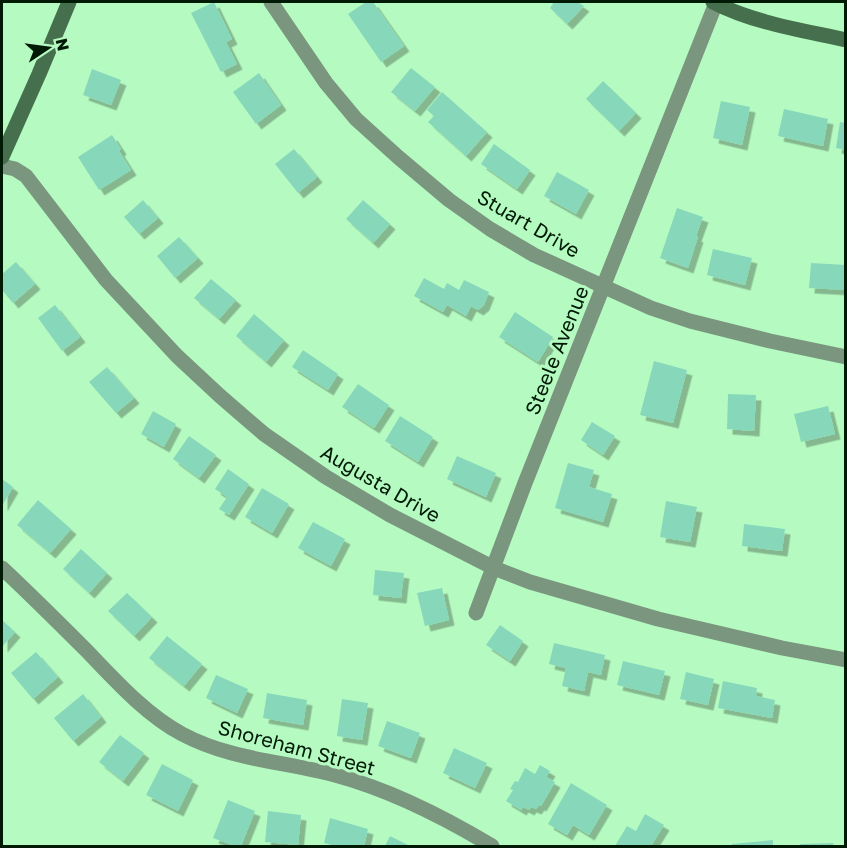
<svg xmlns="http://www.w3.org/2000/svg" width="847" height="848" font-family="'Golos Text',sans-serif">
	<defs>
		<filter id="shadow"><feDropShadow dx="5.5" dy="5.5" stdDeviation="0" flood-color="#0004"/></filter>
	</defs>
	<rect width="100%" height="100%" fill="#b5fbc1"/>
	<g fill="#87d8bb" filter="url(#shadow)">
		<polygon points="214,2 232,39 226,42 237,64 221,72 191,13"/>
		<polygon points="366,2 373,2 404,46 381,62 348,14"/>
		<polygon points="554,2 578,2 584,6 567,24 550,8"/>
		<polygon points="411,68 435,87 415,111 391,92"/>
		<polygon points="92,69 121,80 111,105 83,95"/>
		<polygon points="259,73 281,105 256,124 233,92"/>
		<polygon points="603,81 636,113 619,131 586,99"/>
		<polygon points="442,92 487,132 466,156 428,122 434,116 427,110"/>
		<polygon points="721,101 750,107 742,145 713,138"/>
		<polygon points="784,109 828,119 823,146 778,136"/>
		<polygon points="840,122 846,123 846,150 836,148"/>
		<polygon points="112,135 121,149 119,151 131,170 99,190 78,157"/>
		<polygon points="494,144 530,170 517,189 481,164"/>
		<polygon points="294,149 317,177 298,193 275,164"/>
		<polygon points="557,172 589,190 576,214 544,196"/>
		<polygon points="143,200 158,218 139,234 124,217"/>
		<polygon points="363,200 390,224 373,243 346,219"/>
		<polygon points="677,208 703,217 696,236 698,237 688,268 660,258"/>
		<polygon points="179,237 198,258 175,278 157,256"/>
		<polygon points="713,249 752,258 745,285 707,275"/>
		<polygon points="16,262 35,284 13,303 2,290 2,274"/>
		<polygon points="811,263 846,265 846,290 809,288"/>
		<polygon points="424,278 444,289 447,283 459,290 464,280 489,292 484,305 478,310 471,306 466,316 447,305 443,312 414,296"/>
		<polygon points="211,279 236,300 219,319 194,298"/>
		<polygon points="55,305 80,337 62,351 38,318"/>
		<polygon points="515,312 553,337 538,362 499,337"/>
		<polygon points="254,314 284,340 266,362 236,336"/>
		<polygon points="303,350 338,374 328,390 292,367"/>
		<polygon points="654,361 687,370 673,423 640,415"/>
		<polygon points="107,367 134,398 116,413 89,382"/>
		<polygon points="358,384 389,405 374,428 342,407"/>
		<polygon points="728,394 756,395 754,431 727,429"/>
		<polygon points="828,406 835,434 801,442 794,414"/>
		<polygon points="153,411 176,424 164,447 141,434"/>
		<polygon points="400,416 433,437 418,462 385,441"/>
		<polygon points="592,422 615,436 603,455 581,440"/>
		<polygon points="189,436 216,455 199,478 173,459"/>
		<polygon points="457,456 496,473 486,497 447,479"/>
		<polygon points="568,463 594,470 589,487 612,494 603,522 555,508"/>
		<polygon points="228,469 249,484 229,515 219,509 227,497 215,489"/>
		<polygon points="2,479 13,487 2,506"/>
		<polygon points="262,488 289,504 272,533 245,517"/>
		<polygon points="38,500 71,529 50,553 17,525"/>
		<polygon points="666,501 697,507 690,542 660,537"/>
		<polygon points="313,522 345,539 331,566 298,548"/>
		<polygon points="744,524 785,529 782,551 742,546"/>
		<polygon points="81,549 107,573 89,593 63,569"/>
		<polygon points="375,570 404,573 401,598 373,595"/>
		<polygon points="442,588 449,620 425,626 417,593"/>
		<polygon points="127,593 152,617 134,636 108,611"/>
		<polygon points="2,620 15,632 2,647"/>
		<polygon points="500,625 523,641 510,661 486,645"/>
		<polygon points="167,636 202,664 184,686 149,658"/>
		<polygon points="554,643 605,655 601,675 588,672 584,691 562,686 566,668 549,664"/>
		<polygon points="36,652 58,677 33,699 11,673"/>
		<polygon points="623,661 665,671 659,695 617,685"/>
		<polygon points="686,672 714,679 708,705 680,699"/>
		<polygon points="216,675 248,689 237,713 206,698"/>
		<polygon points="723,681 757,688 756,696 775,700 772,718 718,708"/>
		<polygon points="267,693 307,700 303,725 263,718"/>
		<polygon points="83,694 101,717 73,741 54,718"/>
		<polygon points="342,699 368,703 362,740 337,736"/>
		<polygon points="387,721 420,733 411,758 378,746"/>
		<polygon points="120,735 144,753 123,781 99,762"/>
		<polygon points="454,748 487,763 475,788 443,773"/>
		<polygon points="162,764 193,780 178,811 146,795"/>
		<polygon points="540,765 550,771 546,777 555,782 541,806 539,805 536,809 531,807 529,810 523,807 521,810 506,801 513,790 510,789 515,781 518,782 525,768 535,774"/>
		<polygon points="571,783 607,805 589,835 573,825 567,835 548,824"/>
		<polygon points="228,800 255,811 241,846 235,846 213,838"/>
		<polygon points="268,811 301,815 298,845 265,842"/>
		<polygon points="645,814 664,825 651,846 615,846 627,826 636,831"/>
		<polygon points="330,818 368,829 364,846 336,846 324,843"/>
		<polygon points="390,836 410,846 385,846"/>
		<polygon points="773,840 773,846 732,846 732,844"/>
		<polygon points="833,843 834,846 800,846 800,844"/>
	</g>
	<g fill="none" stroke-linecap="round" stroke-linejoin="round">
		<g stroke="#7a967e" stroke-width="15">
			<polyline points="271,2 326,83 356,119 398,157 449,200 490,229 534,255 651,308 690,321 770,341 846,357"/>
			<polyline points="2,166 15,169 26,176 106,280 177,356 220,396 264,434 326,477 390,515 494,568 530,582 658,619 782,648 846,660"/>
			<path d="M 2,568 C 31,595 58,622 86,650 C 115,680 145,714 182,734 C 231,760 282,761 335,775 C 391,790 442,816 492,846"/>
			<polyline points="476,613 525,483 716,3"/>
		</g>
		<g stroke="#456f4d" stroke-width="15">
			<path d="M 713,2 C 754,23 801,30 846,40"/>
			<polyline points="2,157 39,74 69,2"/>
		</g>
	</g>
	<g text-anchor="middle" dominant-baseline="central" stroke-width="6" stroke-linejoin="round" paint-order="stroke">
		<g font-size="20" fill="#001a06" stroke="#b5fbc1">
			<text transform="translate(529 223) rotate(30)">Stuart Drive</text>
			<text transform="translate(556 350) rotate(-68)">Steele Avenue</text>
			<text transform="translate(381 483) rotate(30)">Augusta Drive</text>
			<text transform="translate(297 747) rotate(15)">Shoreham Street</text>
		</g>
	</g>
	<rect width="847" height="848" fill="none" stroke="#001a06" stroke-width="6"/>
	<g transform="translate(48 48) rotate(77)" stroke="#b5fbc1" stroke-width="4.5" paint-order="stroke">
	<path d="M0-4.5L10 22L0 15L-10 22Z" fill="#001a06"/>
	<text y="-9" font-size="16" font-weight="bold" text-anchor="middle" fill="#001a06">N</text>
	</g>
</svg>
